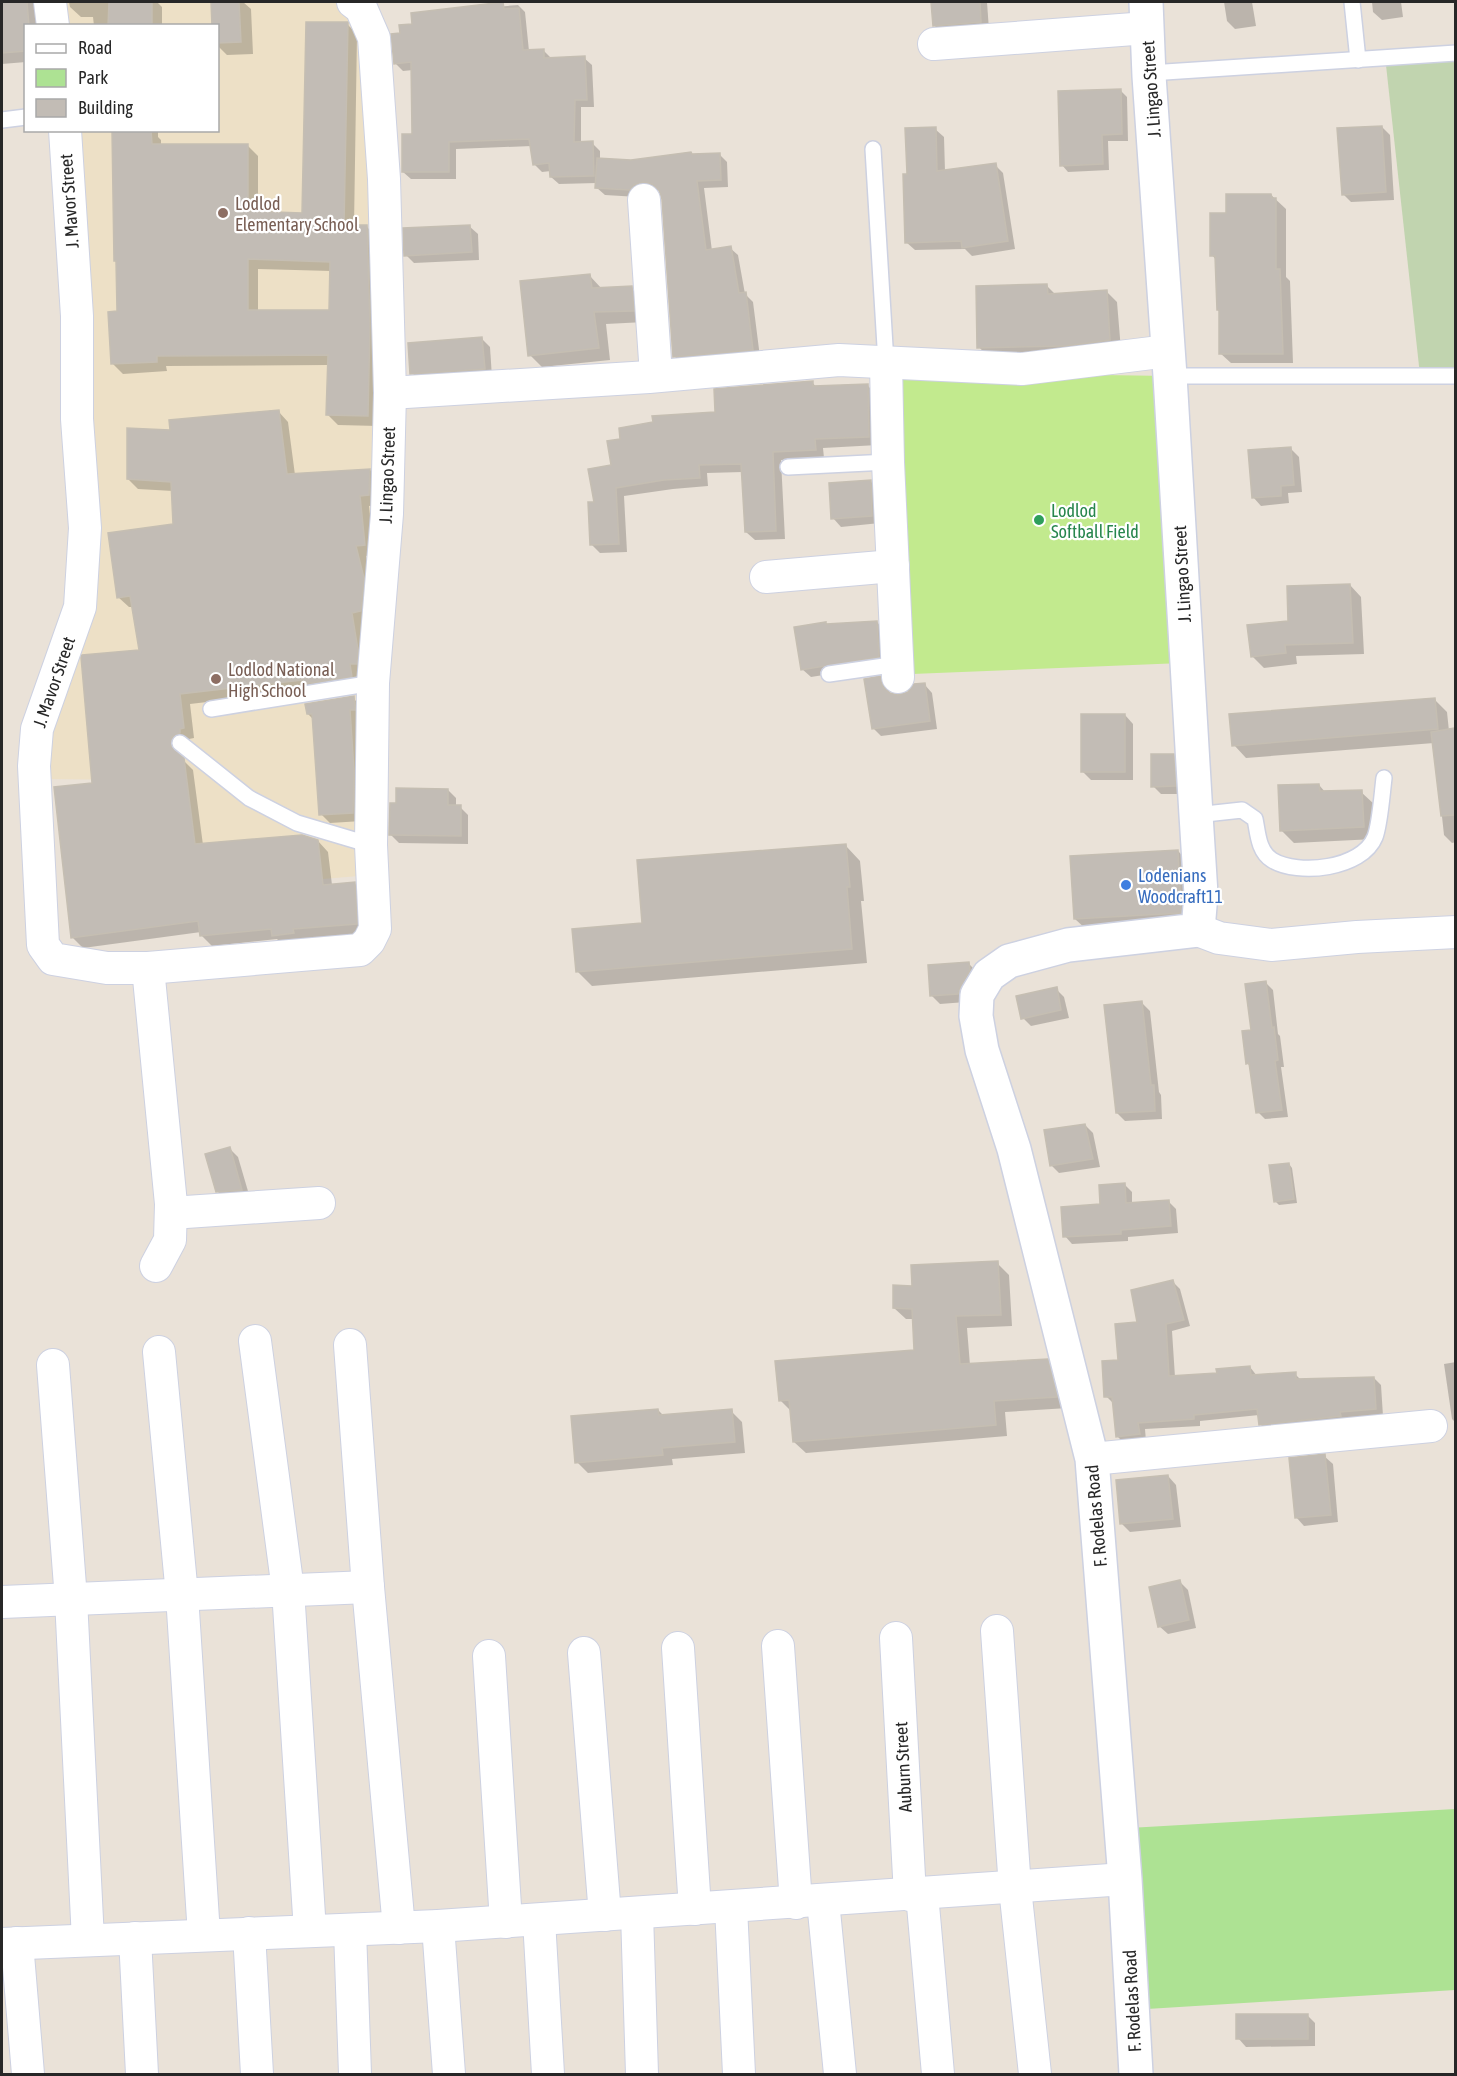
<svg xmlns="http://www.w3.org/2000/svg" width="1457" height="2076" font-family="'Asap Condensed',sans-serif">
	<rect width="100%" height="100%" fill="#eae2d8"/>
	<polygon fill="#ede0c6" points="61,2 335,2 345,11 362,49 376,296 378,507 359,876 153,893 138,780 44,779 38,738 88,620 70,131 218,130 218,26 63,25"/>
	<polygon fill="#ade293" points="1455,1809 1455,1990 1147,2009 1129,1828"/>
	<polygon fill="#c1d4af" points="1455,49 1455,375 1420,375 1385,56"/>
	<polygon fill="#c2ea8e" points="895,372 1169,376 1182,663 912,674"/>
	<g fill="#0003" fill-rule="evenodd">
		<polygon points="2,2 37,2 38,26 26,26 26,62 2,64"/>
		<polygon points="69,2 157,2 162,7 162,26 94,26 93,17 81,17 70,7"/>
		<polygon points="212,2 243,2 251,9 253,54 227,55 218,46 218,26 213,26"/>
		<polygon points="933,2 987,2 989,30 942,34 934,25"/>
		<polygon points="1224,2 1252,2 1256,26 1235,29 1227,21"/>
		<polygon points="1367,2 1401,2 1403,17 1382,20 1373,12 1372,2"/>
		<polygon points="518,5 525,12 529,51 543,50 551,58 584,58 592,65 594,107 581,107 581,143 592,143 600,151 600,159 631,161 719,154 727,162 728,187 704,188 712,251 730,248 738,255 745,294 753,302 760,357 682,364 674,356 663,198 661,191 652,189 638,197 605,195 597,188 597,183 559,184 551,177 551,171 542,172 534,164 532,146 456,149 456,179 411,179 403,172 413,135 413,70 403,71 395,63 402,34 414,25 413,14"/>
		<path d="M 347,24 L 357,34 L 354,226 L 367,227 L 377,237 L 378,426 L 338,425 L 328,415 L 329,365 L 166,366 L 167,371 L 123,374 L 112,363 L 118,313 L 118,263 L 115,261 L 114,130 L 158,130 L 158,137 L 161,140 L 161,146 L 248,146 L 258,156 L 258,213 L 304,215 ZM 258,269 L 331,271 L 330,312 L 258,312 Z"/>
		<polygon points="1120,90 1127,97 1128,141 1108,141 1109,170 1068,172 1062,165"/>
		<polygon points="1382,127 1390,135 1394,200 1351,202 1343,194"/>
		<polygon points="935,129 944,137 945,171 995,165 1003,173 1015,249 972,256 965,249 915,250 906,242 908,175"/>
		<polygon points="1271,195 1286,209 1286,277 1290,281 1293,363 1231,363 1220,353 1220,312 1218,310 1216,260 1212,255 1227,214"/>
		<polygon points="469,226 478,234 479,260 414,263 406,255"/>
		<polygon points="589,275 602,289 631,288 643,300 645,322 606,324 610,360 542,367 530,355"/>
		<polygon points="1047,286 1056,295 1106,291 1117,302 1121,350 989,358 979,347"/>
		<polygon points="482,339 490,347 492,377 420,381 412,373"/>
		<polygon points="812,382 817,388 868,386 877,395 878,445 823,448 824,458 781,460 785,539 755,540 746,532 743,472 707,473 708,486 673,489 624,496 627,552 600,553 591,544 596,503 612,466 716,413"/>
		<polygon points="278,411 288,422 295,475 370,470 380,481 379,505 369,506 374,555 366,556 373,589 371,621 362,623 367,661 361,687 311,690 190,704 194,738 189,739 190,744 183,747 180,753 182,759 193,770 203,845 318,841 328,852 332,885 354,883 365,894 366,934 283,945 277,939 212,946 201,935 201,932 83,948 73,938 94,784 141,651 134,607 129,607 118,597 175,526 173,491 138,489 128,479 172,432"/>
		<polygon points="1291,449 1299,457 1302,492 1288,493 1289,503 1261,506 1253,497"/>
		<polygon points="870,481 878,489 880,523 841,527 833,518"/>
		<polygon points="1350,585 1361,597 1364,654 1296,656 1297,664 1264,668 1252,656 1290,622"/>
		<polygon points="877,622 885,631 887,665 811,677 802,669"/>
		<polygon points="879,678 888,686 890,695 898,696 909,693 924,684 932,693 937,729 881,736 873,728"/>
		<polygon points="353,698 362,707 362,821 330,823 321,814 314,720 308,714"/>
		<polygon points="1435,700 1447,712 1449,731 1456,730 1456,842 1452,843 1444,835 1434,743 1246,758 1234,745"/>
		<polygon points="1125,715 1133,724 1133,780 1091,780 1083,772"/>
		<polygon points="1173,755 1181,763 1183,794 1161,794 1153,786"/>
		<polygon points="1319,785 1326,793 1361,792 1374,804 1375,839 1294,843 1281,830"/>
		<polygon points="448,790 456,798 456,807 460,807 468,815 468,844 399,843 391,835"/>
		<polygon points="846,846 860,861 864,901 861,901 867,963 592,986 577,971 644,924"/>
		<polygon points="1178,851 1190,864 1193,916 1088,931 1075,919"/>
		<polygon points="969,964 977,972 966,1002 940,1004 932,996"/>
		<polygon points="1266,983 1273,990 1278,1034 1280,1036 1284,1067 1281,1067 1288,1117 1265,1119 1258,1112 1251,1067 1247,1063"/>
		<polygon points="1056,989 1064,997 1069,1018 1031,1026 1023,1018"/>
		<polygon points="1141,1002 1150,1011 1159,1092 1161,1095 1162,1119 1125,1121 1117,1113"/>
		<polygon points="1085,1125 1093,1133 1100,1167 1059,1173 1051,1165"/>
		<polygon points="230,1149 238,1157 250,1198 225,1199 217,1191"/>
		<polygon points="1289,1164 1292,1168 1297,1203 1279,1205 1275,1201"/>
		<polygon points="1124,1184 1132,1192 1132,1204 1168,1201 1176,1209 1178,1233 1128,1237 1128,1241 1072,1244 1065,1236 1102,1206"/>
		<polygon points="997,1263 1009,1275 1012,1326 967,1328 970,1365 1047,1361 1059,1373 1068,1408 1005,1412 1007,1436 806,1453 794,1442 792,1412 780,1400 916,1351 914,1319 906,1319 894,1308 913,1287"/>
		<polygon points="1173,1282 1180,1289 1190,1326 1172,1331 1175,1377 1218,1375 1250,1367 1257,1376 1295,1374 1302,1381 1374,1378 1381,1385 1383,1416 1347,1418 1347,1422 1267,1431 1260,1424 1259,1415 1200,1421 1200,1426 1145,1429 1146,1441 1124,1443 1117,1436 1113,1403 1106,1396 1119,1361 1139,1324"/>
		<polygon points="1456,1362 1456,1423 1452,1419 1444,1364"/>
		<polygon points="658,1410 664,1416 731,1411 742,1422 745,1453 672,1459 673,1465 588,1473 577,1462"/>
		<polygon points="1324,1456 1333,1464 1338,1522 1304,1526 1296,1517"/>
		<polygon points="1168,1476 1176,1485 1181,1527 1130,1532 1122,1524"/>
		<polygon points="1180,1582 1188,1590 1196,1628 1168,1634 1159,1626"/>
		<polygon points="1307,2015 1315,2023 1315,2046 1246,2047 1238,2038"/>
	</g>
	<g fill="#c2bcb5" stroke="#c5beb2" stroke-width="1.5" fill-rule="evenodd">
		<polygon points="2,2 27,2 29,26 26,26 26,51 2,53"/>
		<polygon points="109,2 152,2 152,26 108,26"/>
		<polygon points="211,2 239,2 241,42 218,43 218,26 212,26"/>
		<polygon points="503,2 504,9 519,8 523,50 544,49 544,58 585,56 587,100 575,100 574,142 593,141 594,176 550,177 549,163 533,165 529,139 449,142 449,172 402,172 402,134 412,134 411,62 394,64 391,34 400,33 399,25 412,24 411,13"/>
		<polygon points="931,2 980,2 981,22 933,26"/>
		<path d="M 306,22 L 348,22 L 344,225 L 367,225 L 370,325 L 368,416 L 326,415 L 328,355 L 157,356 L 157,362 L 111,364 L 108,312 L 117,311 L 116,261 L 114,261 L 112,130 L 151,130 L 152,144 L 248,144 L 248,211 L 302,213 ZM 248,259 L 330,262 L 329,310 L 248,310 Z"/>
		<polygon points="1121,89 1122,134 1102,135 1103,164 1060,166 1058,91"/>
		<polygon points="1382,126 1386,192 1342,195 1337,128"/>
		<polygon points="936,127 937,171 996,163 1008,241 962,248 961,241 905,243 903,174 907,174 905,128"/>
		<polygon points="691,152 692,154 720,153 721,180 697,181 706,250 731,246 739,293 746,292 753,350 673,357 662,199 659,190 652,184 643,182 634,185 630,190 595,188 597,158 631,160"/>
		<polygon points="1226,194 1271,194 1272,198 1276,198 1276,269 1280,269 1283,354 1219,354 1219,310 1217,310 1215,256 1210,256 1210,213 1226,213"/>
		<polygon points="470,225 472,252 404,256 403,228"/>
		<polygon points="590,274 592,288 632,286 634,311 594,312 599,348 528,356 520,281"/>
		<polygon points="1047,284 1048,294 1107,290 1110,340 1065,346 977,348 976,286"/>
		<polygon points="482,337 485,369 410,374 408,343"/>
		<polygon points="813,381 813,386 868,384 869,437 815,439 816,450 773,452 776,531 745,532 741,464 699,465 700,478 664,480 616,488 619,544 590,545 588,502 594,502 588,469 611,465 607,441 620,439 619,428 653,422 652,416 715,412 714,389"/>
		<polygon points="279,410 287,474 370,469 369,495 360,496 365,545 356,546 364,578 361,611 352,613 358,650 357,664 350,664 352,677 303,684 303,680 180,694 184,728 180,729 180,733 172,737 171,746 184,758 195,844 302,835 318,840 323,885 355,882 357,924 293,929 294,933 272,936 271,929 200,936 198,921 71,938 54,787 92,783 81,657 82,655 139,650 130,596 117,598 108,533 173,524 171,482 127,479 127,428 170,430 169,420"/>
		<polygon points="1291,447 1294,485 1281,486 1281,496 1252,498 1248,450"/>
		<polygon points="871,480 872,516 831,519 829,483"/>
		<polygon points="1350,584 1353,643 1285,645 1286,653 1251,657 1247,625 1288,621 1287,586"/>
		<polygon points="877,621 879,657 801,670 794,627 826,622 826,624"/>
		<polygon points="880,676 883,687 890,693 898,695 908,692 914,684 925,683 930,721 872,729 864,679"/>
		<polygon points="354,696 355,710 350,710 354,770 353,813 319,815 312,714 307,714 305,704"/>
		<polygon points="1435,698 1438,729 1232,746 1229,714"/>
		<rect x="1081" y="714" width="44" height="58"/>
		<polygon points="1455,728 1455,815 1441,816 1431,732"/>
		<polygon points="1151,754 1174,754 1176,786 1151,787"/>
		<polygon points="1319,784 1320,791 1362,790 1364,827 1280,831 1278,785"/>
		<polygon points="396,788 448,789 448,805 461,805 461,836 389,835 390,803 396,803"/>
		<polygon points="846,844 850,887 847,887 852,949 576,972 572,929 642,923 637,860"/>
		<polygon points="1178,850 1181,913 1074,919 1070,856"/>
		<polygon points="969,962 970,970 961,985 958,994 930,996 928,965"/>
		<polygon points="1266,981 1272,1028 1274,1027 1278,1060 1275,1061 1282,1110 1256,1113 1249,1063 1246,1064 1242,1031 1251,1030 1245,984"/>
		<polygon points="1057,987 1061,1010 1021,1019 1016,996"/>
		<polygon points="1142,1001 1151,1085 1154,1085 1155,1111 1116,1113 1104,1005"/>
		<polygon points="1085,1124 1093,1159 1050,1166 1044,1130"/>
		<polygon points="230,1147 242,1190 216,1192 205,1154"/>
		<polygon points="1289,1163 1294,1199 1274,1202 1269,1165"/>
		<polygon points="1125,1183 1126,1203 1169,1200 1171,1226 1121,1230 1121,1234 1063,1237 1061,1207 1100,1204 1099,1185"/>
		<polygon points="998,1261 1001,1315 956,1316 960,1364 1048,1359 1057,1397 994,1401 996,1425 793,1442 789,1400 779,1401 775,1361 914,1350 912,1309 893,1308 893,1285 912,1286 911,1265"/>
		<polygon points="1173,1280 1184,1320 1166,1324 1169,1376 1217,1373 1216,1369 1250,1366 1251,1375 1296,1372 1296,1379 1374,1377 1376,1409 1340,1412 1341,1416 1259,1425 1257,1409 1194,1415 1194,1419 1138,1423 1140,1434 1116,1437 1112,1397 1104,1397 1102,1361 1118,1360 1115,1324 1137,1322 1131,1290"/>
		<polygon points="658,1409 659,1415 732,1409 735,1442 662,1448 663,1455 575,1463 571,1416"/>
		<polygon points="1325,1454 1331,1515 1295,1518 1289,1458"/>
		<polygon points="1168,1475 1173,1519 1120,1524 1116,1480"/>
		<polygon points="1180,1580 1189,1620 1158,1627 1149,1587"/>
		<rect x="1236" y="2014" width="72" height="25"/>
	</g>
	<g fill="none" stroke-linecap="round" stroke-linejoin="round">
		<defs>
			<g id="service">
				<polyline points="1352,2 1358,60"/>
				<polyline points="1149,76 1165,72 1456,53"/>
				<polyline points="2,120 26,117"/>
				<polyline points="873,149 886,363"/>
				<polyline points="1170,376 1456,376"/>
				<polyline points="788,467 888,462"/>
				<polyline points="829,674 898,664"/>
				<polyline points="211,709 373,683"/>
				<polyline points="180,743 249,798 297,823 371,845"/>
				<path d="M 1196,815 L 1242,810 L 1255,819 C 1258,833 1258,851 1272,860 C 1298,876 1362,869 1375,837 C 1380,824 1382,794 1384,778"/>
			</g>
			<g id="minor">
				<polyline points="50,2 53,26"/>
				<polyline points="934,44 1147,28"/>
				<polyline points="65,130 77,316 77,419 85,528 80,607 37,729 34,766 43,945 53,959 107,968 148,968 360,950 369,941 375,929 371,845 373,683 387,514 390,393 384,179 374,38 361,8 353,2"/>
				<polyline points="644,200 656,375"/>
				<polyline points="886,363 888,462 898,677"/>
				<polyline points="390,393 649,377 839,360 1022,369 1168,351"/>
				<polyline points="766,577 893,566"/>
				<polyline points="1198,930 1219,938 1271,945 1357,937 1456,932"/>
				<polyline points="148,968 171,1204 170,1240 156,1266"/>
				<polyline points="171,1213 319,1203"/>
				<polyline points="255,1341 288,1590 310,1931"/>
				<polyline points="350,1345 368,1587 399,1928"/>
				<polyline points="159,1352 182,1595 204,1935"/>
				<polyline points="53,1365 71,1599 88,1940"/>
				<polyline points="1092,1459 1431,1426"/>
				<polyline points="2,1602 368,1587"/>
				<polyline points="997,1631 1015,1888 1035,2074"/>
				<polyline points="896,1638 910,1895"/>
				<polyline points="778,1646 796,1903"/>
				<polyline points="678,1648 695,1909"/>
				<polyline points="584,1653 605,1915"/>
				<polyline points="489,1656 506,1922"/>
				<polyline points="922,1894 938,2074"/>
				<polyline points="823,1901 840,2074"/>
				<polyline points="731,1907 739,2074"/>
				<polyline points="637,1913 642,2074"/>
				<polyline points="539,1920 548,2074"/>
				<polyline points="438,1926 449,2074"/>
				<polyline points="350,1930 355,2074"/>
				<polyline points="249,1933 257,2074"/>
				<polyline points="135,1938 142,2074"/>
				<polyline points="17,1943 28,2074"/>
				<polyline points="2,1944 438,1926 1125,1879"/>
			</g>
			<polyline id="tertiary" points="1136,2074 1125,1879 1092,1459 1014,1149 982,1050 976,1016 977,995 989,975 1009,961 1068,945 1198,930 1201,894 1196,815 1170,376 1149,76 1146,2"/>
		</defs>
		<use href="#service" stroke="#cdd1e1" stroke-width="18"/>
		<use href="#minor" stroke="#cdd1e1" stroke-width="34"/>
		<use href="#tertiary" stroke="#cdd1e1" stroke-width="36"/>
		<use href="#service" stroke="#fff" stroke-width="15"/>
		<use href="#minor" stroke="#fff" stroke-width="32"/>
		<use href="#tertiary" stroke="#fff" stroke-width="33"/>
	</g>
	<g fill="#8d6e63" stroke="#fff" stroke-width="2">
		<circle cx="223" cy="213" r="6"/>
		<circle cx="216" cy="679" r="6"/>
	</g>
	<circle fill="#2e9e5b" stroke="#fff" stroke-width="2" cx="1039" cy="520" r="6"/>
	<circle fill="#3f7fe0" stroke="#fff" stroke-width="2" cx="1126" cy="885" r="6"/>
	<g text-anchor="middle" dominant-baseline="central" stroke-width="4.5" stroke-linejoin="round" paint-order="stroke">
		<g font-size="18" fill="#272727" stroke="#fff">
			<text transform="translate(1151 89) rotate(-94)">J. Lingao Street</text>
			<text transform="translate(69 201) rotate(-94)">J. Mavor Street</text>
			<text transform="translate(387 475) rotate(-88)">J. Lingao Street</text>
			<text transform="translate(1182 574) rotate(-93)">J. Lingao Street</text>
			<text transform="translate(54 682) rotate(-71)">J. Mavor Street</text>
			<text transform="translate(1096 1516) rotate(-95)">F. Rodelas Road</text>
			<text transform="translate(903 1767) rotate(-93)">Auburn Street</text>
			<text transform="translate(1132 2001) rotate(-93)">F. Rodelas Road</text>
		</g>
		<g font-size="18" fill="#785e54" stroke="#fff" text-anchor="start">
			<text x="235" y="203">Lodlod<tspan x="235" dy="21">Elementary School</tspan></text>
			<text x="228" y="669">Lodlod National<tspan x="228" dy="21">High School</tspan></text>
		</g>
		<g font-size="18" fill="#27864d" stroke="#fff" text-anchor="start">
			<text x="1051" y="510">Lodlod<tspan x="1051" dy="21">Softball Field</tspan></text>
		</g>
		<g font-size="18" fill="#366cbe" stroke="#fff" text-anchor="start">
			<text x="1138" y="875">Lodenians<tspan x="1138" dy="21">Woodcraft11</tspan></text>
		</g>
	</g>
	<rect width="1457" height="2076" fill="none" stroke="#272727" stroke-width="6"/>
	<rect x="24" y="24" width="195" height="108" fill="#ffffff" stroke="#a9a9a9" stroke-width="1.5"/>
	<rect x="36" y="44" width="30" height="9" fill="#ffffff" stroke="#a9a9a9" stroke-width="1.5"/>
	<text x="78" y="54" font-size="18" fill="#272727">Road</text>
	<rect x="36" y="69" width="30" height="18" fill="#ade293" stroke="#a9a9a9" stroke-width="1.5"/>
	<text x="78" y="84" font-size="18" fill="#272727">Park</text>
	<rect x="36" y="99" width="30" height="18" fill="#c2bcb5" stroke="#a9a9a9" stroke-width="1.5"/>
	<text x="78" y="114" font-size="18" fill="#272727">Building</text>
</svg>
